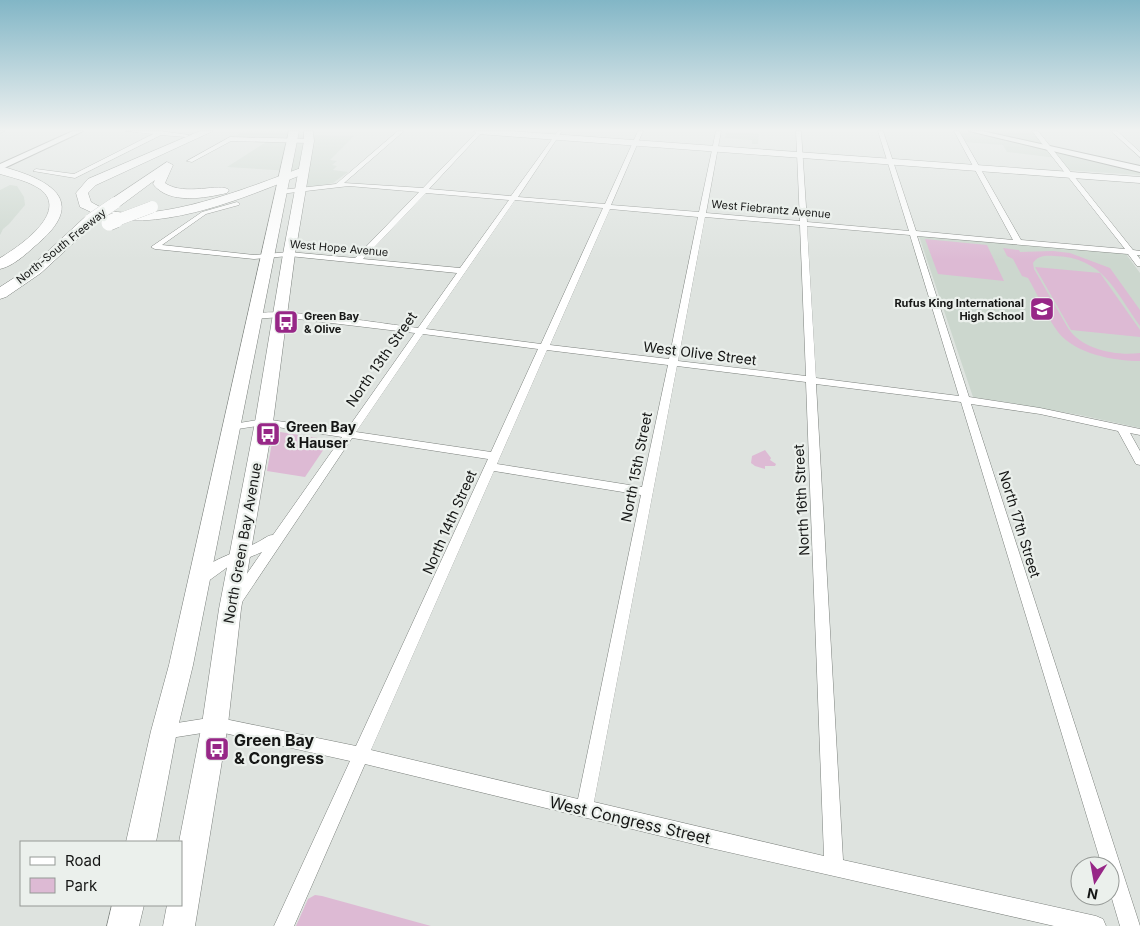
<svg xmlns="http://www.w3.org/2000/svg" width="1140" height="926" font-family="Inter,sans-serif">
	<rect width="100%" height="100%" fill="#dee3df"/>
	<g fill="#ccd7ce">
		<polygon points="244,131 290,131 289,134 354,136 330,160 337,161 332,165 337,166 333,170 348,172 333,183 305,188 307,172 227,167 271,139 235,136"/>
		<polygon points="726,131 759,134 758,144 752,144 752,140 725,138"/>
		<polygon points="957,131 1035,131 1049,148 1140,171 1140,175 1066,170 1057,158 1007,152 1003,145 963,142"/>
		<polygon points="10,185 17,186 24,197 25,205 9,224 3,229 0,235 0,190"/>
		<polygon points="919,236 1126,254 1140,273 1140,428 1080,415 973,397"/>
	</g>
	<g fill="#ddbad4">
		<polygon points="925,239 987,245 1004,281 938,274"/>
		<path d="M 1003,248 L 1019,250 L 1020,252 L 1053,251 L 1070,253 L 1110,268 L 1140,310 L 1140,326 C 1115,291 1103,257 1054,256 C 1046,255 1037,256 1033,263 L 1034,269 L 1068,328 C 1082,350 1117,356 1140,353 L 1140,361 C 1114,361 1075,354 1058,332 C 1046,316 1038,295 1028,278 L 1022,276 L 1013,259 L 1007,256 Z"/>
		<polygon points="1035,267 1100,273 1140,330 1140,337 1071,330"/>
		<polygon points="274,431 330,440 305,477 267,471"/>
		<polygon points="765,450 771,458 770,460 776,464 775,466 765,466 765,469 755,466 751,463 752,456"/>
		<polygon points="315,895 322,896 431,926 296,926 308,899"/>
	</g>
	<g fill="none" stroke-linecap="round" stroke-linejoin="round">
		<defs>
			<g id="street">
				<polygon points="0,131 5,131 0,133"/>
				<polygon points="126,131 160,131 189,135 186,137 161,135 75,178 33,171 36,169 74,174 153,134"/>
				<path d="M 398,131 L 404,131 L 344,183 L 423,188 L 478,131 L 483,131 L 429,189 L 511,196 L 558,131 L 562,131 L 518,197 L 605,204 L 638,131 L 643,131 L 611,205 L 699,212 L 716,131 L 721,131 L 706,213 L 800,221 L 796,131 L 801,131 L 807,222 L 909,231 L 878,131 L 883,131 L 916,231 L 1013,240 L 954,131 L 959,131 L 1021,240 L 1125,249 L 1032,131 L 1038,131 L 1133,250 L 1140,251 L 1140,255 L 1137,255 L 1140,259 L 1140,266 L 1137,266 L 1128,254 L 917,236 L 969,397 L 1040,408 L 1140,429 L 1140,435 L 1130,433 L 1140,451 L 1140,465 L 1136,464 L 1118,431 L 1040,414 L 971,404 L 1140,926 L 1120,926 L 1110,892 L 1110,866 L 1102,866 L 961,402 L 816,384 L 843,860 L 1096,916 L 1103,919 L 1106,926 L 1054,926 L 706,847 L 365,764 L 294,926 L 274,926 L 350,761 L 215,731 L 164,739 L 158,736 L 156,731 L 158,726 L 215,717 L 356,746 L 488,459 L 352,438 L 242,602 L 237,603 L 232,602 L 230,598 L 262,552 L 229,566 L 207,582 L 202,583 L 197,582 L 195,578 C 205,560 239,552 256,543 C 263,540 267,535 273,535 L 342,437 L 264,425 L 231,430 L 226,427 L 227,425 L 264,419 L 346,431 L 415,333 L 281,317 L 254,319 L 250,316 C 265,304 391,325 418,328 L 457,273 L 289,256 L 254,259 L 155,249 L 151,247 L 202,212 L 237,202 L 240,204 L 239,205 L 206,214 L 162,245 L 254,255 L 289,252 L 355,258 L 419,192 L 349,186 L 280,194 L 277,192 L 280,190 L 336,184 ZM 426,193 L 509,200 L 460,268 L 363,259 ZM 515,200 L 603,208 L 541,344 L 426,329 ZM 610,209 L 698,217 L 669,359 L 550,345 ZM 705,217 L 800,225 L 806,376 L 678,361 ZM 807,226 L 910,235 L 959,396 L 816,378 ZM 423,334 L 538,349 L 491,452 L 356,432 ZM 547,350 L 668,365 L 642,487 L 497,464 ZM 677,366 L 806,382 L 824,856 L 594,802 ZM 494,471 L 641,495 L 578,799 L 371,750 Z"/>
				<polygon points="1111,131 1117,131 1140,152 1140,157"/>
				<polygon points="230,137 309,139 312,141 309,143 231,141 192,162 187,161"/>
			</g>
			<g id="secondary">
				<polygon points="73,131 83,131 0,170 0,164"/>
				<polygon points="969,131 982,131 1140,166 1140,172"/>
			</g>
			<g id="primary">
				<polygon points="289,131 299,131 193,665 177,731 156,842 126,842 151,731 169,665"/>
				<polygon points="304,131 313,131 314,141 295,254 273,422 241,609 228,724 195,926 163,926 167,905 181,905 181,842 179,842 202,724 219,609 255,422 283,254 304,141"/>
				<polygon points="474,131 510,131 1140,177 1140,183 478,134"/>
				<polygon points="112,905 144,905 139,926 107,926"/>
			</g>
			<g id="highway">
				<path d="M 200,131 L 213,131 L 96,185 L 88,193 L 91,202 C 96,205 102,208 108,210 C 157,224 251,187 298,169 L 306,169 L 308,171 L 306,173 C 246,197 170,230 105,218 C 97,216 88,210 80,207 L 76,193 L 88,179 Z"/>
				<path d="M 167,162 L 173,165 L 165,183 C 185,197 221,182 229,190 L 227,193 C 205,198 169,205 153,184 L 155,180 L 120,206 L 110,206 L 109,203 L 110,200 Z"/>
				<path d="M 0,166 C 49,179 91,200 35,246 C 25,255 13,266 0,269 L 0,258 C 17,248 71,212 40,189 C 28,181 14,178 0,174 Z"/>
				<polygon points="90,216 95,217 97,220 95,223 41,273 6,297 0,299 0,287 31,267 85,217"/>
			</g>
		</defs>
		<use href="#street" stroke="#7c817d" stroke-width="1"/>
		<use href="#secondary" stroke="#7c817d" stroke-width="2"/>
		<use href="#primary" stroke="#7c817d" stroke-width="1"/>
		<use href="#highway" stroke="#7c817d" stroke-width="1"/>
		<use href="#street" fill="#fff" fill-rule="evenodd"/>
		<use href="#secondary" fill="#fff" fill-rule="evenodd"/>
		<use href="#primary" fill="#fff" fill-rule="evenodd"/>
		<use href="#highway" fill="#fff" fill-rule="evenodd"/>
		<defs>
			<g id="highway-bridge-far1">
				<polyline points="90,220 115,203"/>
				<polyline points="112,222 152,207"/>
			</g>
			<polyline id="highway-bridge" points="109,223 116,220"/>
		</defs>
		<use href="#highway-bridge-far1" stroke="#7c817d" stroke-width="12" stroke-linecap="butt"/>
		<use href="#highway-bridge" stroke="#7c817d" stroke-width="16" stroke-linecap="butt"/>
		<use href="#highway-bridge-far1" stroke="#fff" stroke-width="12"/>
		<use href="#highway-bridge" stroke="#fff" stroke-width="15"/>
	</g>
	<linearGradient id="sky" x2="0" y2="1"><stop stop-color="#82b6c6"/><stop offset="0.5" stop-color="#f0f2f1"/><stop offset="1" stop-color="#f0f2f1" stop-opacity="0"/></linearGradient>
	<rect width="1140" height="260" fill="url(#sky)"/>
	<defs>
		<symbol id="school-square" viewBox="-11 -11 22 22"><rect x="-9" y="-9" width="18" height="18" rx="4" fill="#972787" stroke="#ebf0ec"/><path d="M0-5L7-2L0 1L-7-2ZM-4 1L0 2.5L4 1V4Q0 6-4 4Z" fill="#fff"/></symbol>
		<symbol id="bus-square" viewBox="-11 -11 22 22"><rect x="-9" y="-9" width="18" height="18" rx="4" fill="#972787" stroke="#ebf0ec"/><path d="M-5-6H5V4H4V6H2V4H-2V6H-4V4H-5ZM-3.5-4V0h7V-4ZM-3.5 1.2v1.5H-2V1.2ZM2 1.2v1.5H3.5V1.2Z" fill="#fff"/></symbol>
	</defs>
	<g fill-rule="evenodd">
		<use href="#school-square" x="1028" y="295" width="28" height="28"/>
		<use href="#bus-square" x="272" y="308" width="28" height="28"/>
		<use href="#bus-square" x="254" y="420" width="28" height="28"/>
		<use href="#bus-square" x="203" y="735" width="28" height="28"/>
	</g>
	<g text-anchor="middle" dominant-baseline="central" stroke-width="4.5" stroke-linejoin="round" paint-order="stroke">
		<g font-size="11" fill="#151615" stroke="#ebf0ec">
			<text transform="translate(771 209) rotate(5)">West Fiebrantz Avenue</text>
			<text transform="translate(61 246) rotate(-39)">North-South Freeway</text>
			<text transform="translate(339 248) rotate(5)">West Hope Avenue</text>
		</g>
		<g font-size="11" font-weight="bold" fill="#151615" stroke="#ebf0ec" text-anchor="end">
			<text x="1024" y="303">Rufus King International<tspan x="1024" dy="13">High School</tspan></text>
			<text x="304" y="316" text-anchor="start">Green Bay<tspan x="304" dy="13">&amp; Olive</tspan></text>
		</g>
		<g font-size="14" fill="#151615" stroke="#ebf0ec">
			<text transform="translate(700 353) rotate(7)">West Olive Street</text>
			<text transform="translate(381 359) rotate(-55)">North 13th Street</text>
			<text transform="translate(636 467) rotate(-79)">North 15th Street</text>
			<text transform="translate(801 500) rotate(-93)">North 16th Street</text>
			<text transform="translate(449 522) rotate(-66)">North 14th Street</text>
			<text transform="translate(1020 524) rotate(73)">North 17th Street</text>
			<text transform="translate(242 543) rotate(-80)">North Green Bay Avenue</text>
		</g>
		<g font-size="14" font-weight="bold" fill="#151615" stroke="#ebf0ec" text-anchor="start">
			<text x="286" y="426">Green Bay<tspan x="286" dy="16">&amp; Hauser</tspan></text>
		</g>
		<g font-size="16" font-weight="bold" fill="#151615" stroke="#ebf0ec" text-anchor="start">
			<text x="234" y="740">Green Bay<tspan x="234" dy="18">&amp; Congress</tspan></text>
		</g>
		<g font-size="16" fill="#151615" stroke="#ebf0ec">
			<text transform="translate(630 820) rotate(13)">West Congress Street</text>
		</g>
	</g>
	<rect x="20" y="841" width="162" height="65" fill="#ebf0ec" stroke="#959996"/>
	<rect x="30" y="857" width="25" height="8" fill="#ffffff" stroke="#959996"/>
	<text x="65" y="866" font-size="15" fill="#151615">Road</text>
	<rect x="30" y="878" width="25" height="15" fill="#ddbad4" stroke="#959996"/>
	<text x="65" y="891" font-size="15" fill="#151615">Park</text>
	<g transform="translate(1095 881) rotate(191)"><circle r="24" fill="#ebf0ec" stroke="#959996"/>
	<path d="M0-4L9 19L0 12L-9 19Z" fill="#972787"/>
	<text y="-8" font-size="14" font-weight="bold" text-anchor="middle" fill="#151615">N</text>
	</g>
</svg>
